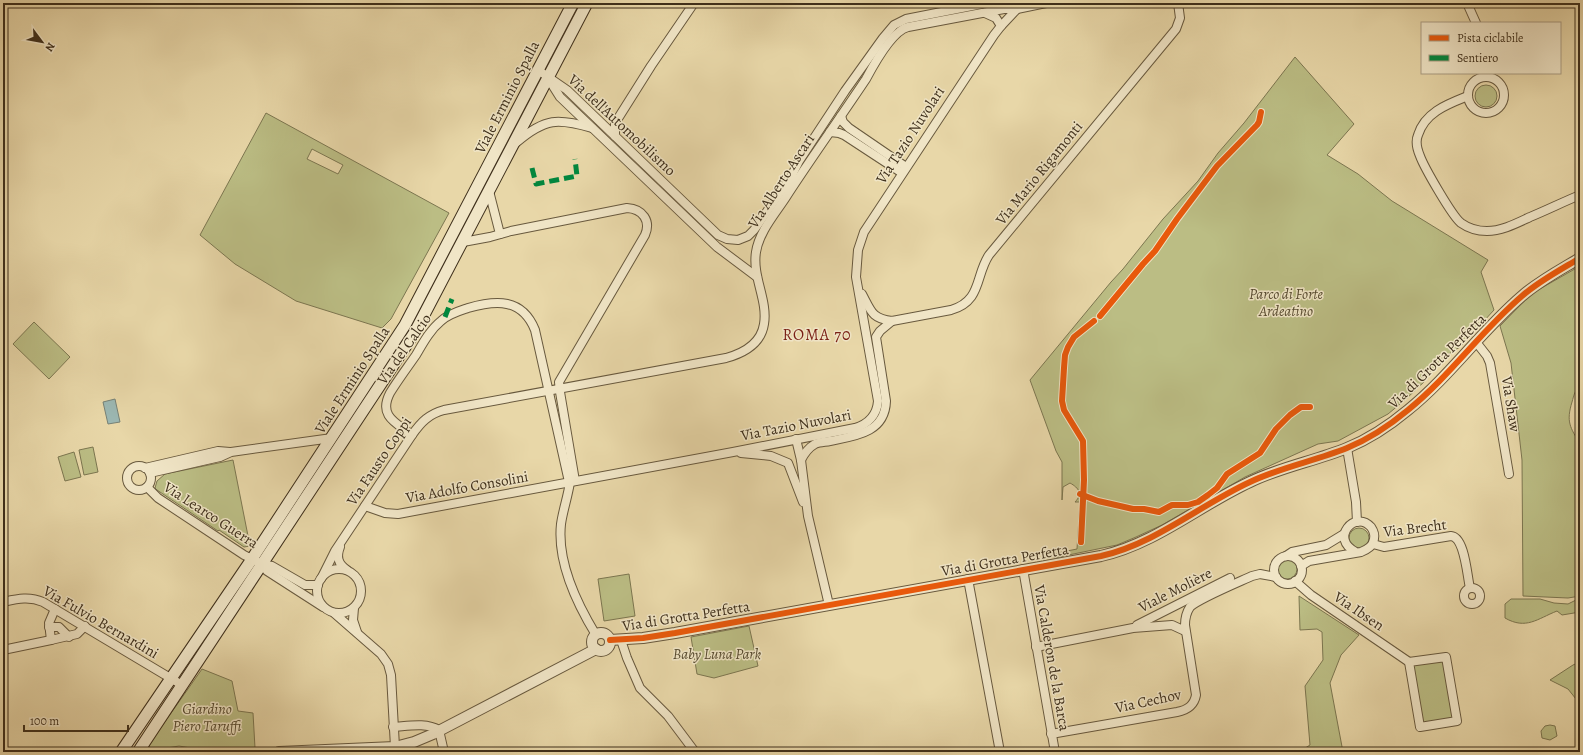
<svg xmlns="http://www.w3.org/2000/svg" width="1583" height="755" font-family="Alegreya,serif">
	<rect width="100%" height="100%" fill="#e8d7a8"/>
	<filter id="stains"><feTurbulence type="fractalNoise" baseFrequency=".005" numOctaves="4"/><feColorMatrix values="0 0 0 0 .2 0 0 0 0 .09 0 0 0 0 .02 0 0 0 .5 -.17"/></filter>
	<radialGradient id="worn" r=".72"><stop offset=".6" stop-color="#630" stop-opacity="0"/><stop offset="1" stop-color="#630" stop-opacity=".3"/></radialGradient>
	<g fill="#bbbd84" stroke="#7c7650" fill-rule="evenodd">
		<path d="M 1295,57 L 1354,124 L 1327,155 L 1358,174 L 1392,201 L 1488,260 L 1481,272 L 1494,310 L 1460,347 L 1447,355 L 1431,371 L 1426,380 L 1406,399 L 1388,414 L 1338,441 L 1318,444 L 1245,477 L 1162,525 L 1136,537 L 1117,545 L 1054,558 L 1057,553 L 1077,549 L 1080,502 L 1075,502 C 1083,494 1079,488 1070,483 L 1063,487 L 1062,500 L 1062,462 L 1056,451 L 1030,380 L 1111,282 L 1123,269 L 1163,219 L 1198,181 L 1218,153 L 1244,123 Z"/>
		<circle cx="1486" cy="96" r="11"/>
		<path d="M 266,113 L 449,213 L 391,319 L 382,328 L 296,301 L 235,264 L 200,235 ZM 312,149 L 343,165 L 338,174 L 307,159 Z"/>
		<path d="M 1580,266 L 1580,385 C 1575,390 1574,395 1572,402 C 1566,422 1570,427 1580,444 L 1580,596 L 1568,598 L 1523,596 L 1522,460 L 1511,363 L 1500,326 L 1531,294 Z"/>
		<polygon points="34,322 70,357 49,379 13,344"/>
		<polygon points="93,447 98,472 84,475 79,450"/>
		<polygon points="74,452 81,477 65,481 58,457"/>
		<polygon points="233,460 250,546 244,547 219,530 218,531 157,490 155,488 157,481 165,474"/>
		<circle cx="1359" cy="538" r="10"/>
		<circle cx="1287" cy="569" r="10"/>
		<polygon points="629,574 635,616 604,621 598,579"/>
		<polygon points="1299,596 1359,635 1341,655 1330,683 1343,752 1299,752 1310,745 1305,686 1323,660 1322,632 1317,629 1300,630"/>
		<path d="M 1580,598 L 1580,612 L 1562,615 L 1557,611 C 1537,619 1526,630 1505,618 L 1505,604 L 1511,599 L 1540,599 L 1554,603 L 1568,604 Z"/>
		<polygon points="749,626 758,666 714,678 697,674 691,637"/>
		<polygon points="1443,660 1453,719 1422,723 1412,664"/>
		<polygon points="1580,662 1580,704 1568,689 1550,680 1573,665"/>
		<polygon points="202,669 232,681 238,711 253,713 255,748 202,750 179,746 161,749 157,751 151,750 149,748 150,743"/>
		<polygon points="1550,725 1555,726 1557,736 1550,740 1542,738 1541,731 1545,726"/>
	</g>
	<polygon fill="#9bb7b2" stroke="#768176" points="115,399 120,422 108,424 103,402"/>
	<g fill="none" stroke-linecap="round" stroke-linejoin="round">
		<defs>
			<g id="minor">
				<polyline points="1467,3 1476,23"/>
				<polyline points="985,13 996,18 1001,26"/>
				<polyline points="538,70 567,90 718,235 727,239 738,240 748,236 754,230 791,177 799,161 845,91 883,38 894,25 906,19 987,3"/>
				<circle cx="1486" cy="95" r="18"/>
				<polyline points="548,78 560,97 717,247 757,277"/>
				<path d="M 1468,96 C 1448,104 1425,112 1418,135 C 1415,142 1417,149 1420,156 C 1424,167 1452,216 1461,223 C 1468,228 1478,231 1487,231 C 1502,231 1517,223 1530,217 C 1547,210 1563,202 1580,195"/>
				<polyline points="841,116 843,122 849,128 906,167"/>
				<polyline points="830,132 839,133 844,135 902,173"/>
				<polyline points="615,136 615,124 617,120 651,66 694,3"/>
				<path d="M 517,142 C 545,118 558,118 592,128"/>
				<polyline points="489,191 500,234"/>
				<path d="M 463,242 L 490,237 L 511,231 L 627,208 C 643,209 651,221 645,235 L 559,382 L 560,392 L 575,481"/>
				<path d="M 862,294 C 871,311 872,319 892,321 L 951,310 C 982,301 975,276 989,255 L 1176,29 L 1180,18 L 1178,3"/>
				<polyline points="1476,342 1487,356 1490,363 1509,474"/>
				<path d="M 412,435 C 396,423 378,416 390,393 C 398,380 407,368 416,355 C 423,343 430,330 441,321 C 448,314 459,311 468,308 C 496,300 522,298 535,330 L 569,482"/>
				<polyline points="796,439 801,460 808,516 829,605"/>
				<polyline points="1347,448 1356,502 1357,522"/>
				<polyline points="741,453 771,456 788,463 803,502"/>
				<path d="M 801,460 C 804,454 808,448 815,444 C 819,442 825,442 830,441 C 855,436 885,433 886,401 L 876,337 L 880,331 L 892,321"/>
				<circle cx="139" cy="478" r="12"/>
				<polyline points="145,468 218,451 230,452"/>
				<polyline points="150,473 220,457 231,452 332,438"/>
				<path d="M 570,482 C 568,496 563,510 561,524 C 557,561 577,604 596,635"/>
				<polyline points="147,487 158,498 244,555 262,564 272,566 305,585 318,585"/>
				<path d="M 365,506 L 385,513 L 398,514 L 733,452 L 855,428 C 868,424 877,415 878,401 L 856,277 L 858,250 L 864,232 L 994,35 L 1001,26 L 1017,9"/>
				<path d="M 1373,544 L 1384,547 L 1451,536 C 1465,537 1467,576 1470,588"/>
				<path d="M 340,547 C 336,557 338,564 347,570"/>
				<polyline points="1286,556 1292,552 1326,545 1344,534"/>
				<circle cx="1288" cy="570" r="14"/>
				<polyline points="262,564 267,571 323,607"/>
				<path d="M 1301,566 L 1309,561 L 1361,552 C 1368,549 1373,546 1374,539 C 1375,535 1373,530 1371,527 C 1355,509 1329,539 1356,552"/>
				<circle cx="339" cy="591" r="22"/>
				<polyline points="1023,569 1055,752"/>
				<path d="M 321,579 L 335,551 L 412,435 C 421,422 429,414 444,410 L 726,358 C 744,353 761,344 764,324 C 768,300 752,277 756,252 C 759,232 775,214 786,197 C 812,157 840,118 866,79 C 874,64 892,31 908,27 L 982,13 L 1004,9 L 1017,9 L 1046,3"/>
				<polyline points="968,579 1000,752"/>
				<polyline points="1295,581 1311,595 1409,662"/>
				<circle cx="1472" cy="596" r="8"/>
				<path d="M 3,602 C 17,599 29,596 43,602 L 182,685"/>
				<polyline points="354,608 353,620 357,632"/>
				<polyline points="55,609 49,623 51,640 77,634 85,626"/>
				<polyline points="334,613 381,654 388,664 391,675 395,747"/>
				<polyline points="1137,625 1230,578"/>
				<polyline points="49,627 59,627 69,637"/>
				<polyline points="621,640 627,658 640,688 668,716 695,752"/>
				<polyline points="1036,647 1133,628 1172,625 1185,631"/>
				<polyline points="3,650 51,640"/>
				<polygon points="1446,657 1457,721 1420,727 1409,662"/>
				<path d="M 393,727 C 408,726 426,722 439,730 L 444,752"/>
				<path d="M 1051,734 L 1177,712 C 1187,710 1194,706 1196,695 L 1185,625 C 1185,618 1186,613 1190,607 C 1198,599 1239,582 1252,576 L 1260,574 L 1276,577"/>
			</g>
			<g id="tertiary">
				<circle cx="601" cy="642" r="9"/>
				<path d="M 610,640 L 643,638 L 675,633 L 1101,556 C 1155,544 1200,505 1250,482 C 1281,467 1315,461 1347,448 C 1369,439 1390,425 1408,410 C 1450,376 1481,331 1522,296 C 1539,281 1560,270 1580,258"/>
				<polyline points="279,752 395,747 414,742 433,734 596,649"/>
			</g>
			<g id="secondary">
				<polyline points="121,752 252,559 405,325 573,3"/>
				<polyline points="138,752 415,332 587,3"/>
			</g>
		</defs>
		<use href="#minor" stroke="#68593e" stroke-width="10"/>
		<use href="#tertiary" stroke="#68593e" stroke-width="12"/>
		<use href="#secondary" stroke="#3e2f1b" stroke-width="13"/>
		<use href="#minor" stroke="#f0e5c6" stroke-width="8"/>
		<use href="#tertiary" stroke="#f0e5c6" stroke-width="10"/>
		<use href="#secondary" stroke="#f0e5c6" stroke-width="11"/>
		<g stroke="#00873e" stroke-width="5" stroke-dasharray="10 5" stroke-linecap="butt">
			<polyline points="532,168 536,184 577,176 575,159"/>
			<polyline points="445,317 452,299"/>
		</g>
		<defs>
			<g id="cycleway">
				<polyline points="1100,316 1143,264 1155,251 1177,219 1217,166 1257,125 1259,122 1261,112"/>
				<polyline points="1080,494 1098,501 1133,509 1144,509 1159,512 1172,505 1188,505 1198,502 1208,495 1217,488 1227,474 1260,453 1276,429 1290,415 1301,407 1310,407"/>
				<polyline points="1081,542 1084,480 1083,441 1064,410 1062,401 1064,368 1065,355 1068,347 1074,337 1094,321"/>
				<path d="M 610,640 L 643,638 L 675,633 L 1101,556 C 1155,544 1200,505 1250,482 C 1281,467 1315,461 1347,448 C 1369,439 1390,425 1408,410 C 1450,376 1481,331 1522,296 C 1539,281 1560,270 1580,258"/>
			</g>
		</defs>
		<use href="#cycleway" stroke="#f0e5c6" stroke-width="8"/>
		<use href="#cycleway" stroke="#e8590c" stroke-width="6"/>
	</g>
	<g text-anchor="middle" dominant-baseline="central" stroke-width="3" stroke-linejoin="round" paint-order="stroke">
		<g font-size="15" fill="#3e2f1b" stroke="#f0e5c6">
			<text transform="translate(507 97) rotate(-63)">Viale Erminio Spalla</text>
			<text transform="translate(622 125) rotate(43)">Via dell'Automobilismo</text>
			<text transform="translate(910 135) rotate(-57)">Via Tazio Nuvolari</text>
			<text transform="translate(1039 173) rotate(-51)">Via Mario Rigamonti</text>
			<text transform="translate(781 181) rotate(-57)">Via Alberto Ascari</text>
			<text transform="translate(404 349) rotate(-55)">Via del Calcio</text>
			<text transform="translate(1437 361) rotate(-44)">Via di Grotta Perfetta</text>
			<text transform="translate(352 380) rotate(-57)">Viale Erminio Spalla</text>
			<text transform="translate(1511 404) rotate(81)">Via Shaw</text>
			<text transform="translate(796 425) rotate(-11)">Via Tazio Nuvolari</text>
			<text transform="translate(379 461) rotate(-56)">Via Fausto Coppi</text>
			<text transform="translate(467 487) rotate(-10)">Via Adolfo Consolini</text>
			<text transform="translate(211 515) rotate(33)">Via Learco Guerra</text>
			<text transform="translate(1415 528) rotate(-7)">Via Brecht</text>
			<text transform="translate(1005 560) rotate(-10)">Via di Grotta Perfetta</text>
			<text transform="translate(1175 590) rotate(-27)">Viale Molière</text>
			<text transform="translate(1359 611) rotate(34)">Via Ibsen</text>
			<text transform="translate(686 616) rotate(-9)">Via di Grotta Perfetta</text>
			<text transform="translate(101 622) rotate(30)">Via Fulvio Bernardini</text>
			<text transform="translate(1052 658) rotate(80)">Via Calderon de la Barca</text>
			<text transform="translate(1148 701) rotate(-12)">Via Cechov</text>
		</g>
		<g font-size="15" font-style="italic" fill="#574b30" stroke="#f0e5c6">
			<text x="1286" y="294">Parco di Forte<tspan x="1286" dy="17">Ardeatino</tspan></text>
			<text x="717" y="654">Baby Luna Park</text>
			<text x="207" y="709">Giardino<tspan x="207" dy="17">Piero Taruffi</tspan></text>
		</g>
		<g font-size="16" letter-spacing="1" fill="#7a1f14" stroke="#f0e5c6">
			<text x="817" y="335">ROMA 70</text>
		</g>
	</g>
	<rect width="1583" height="755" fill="none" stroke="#e8d7a8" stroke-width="16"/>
	<rect x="4" y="4" width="1575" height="747" fill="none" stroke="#3e2f1b" stroke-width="2"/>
	<rect x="8" y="8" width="1567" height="739" fill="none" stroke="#3e2f1b"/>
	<rect x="1421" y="22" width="140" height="52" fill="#f0e5c6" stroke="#a99c82"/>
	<rect x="1429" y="35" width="20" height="6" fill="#e8590c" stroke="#a99c82"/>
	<text x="1457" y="42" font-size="12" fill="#3e2f1b">Pista ciclabile</text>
	<rect x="1429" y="55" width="20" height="6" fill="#00873e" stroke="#a99c82"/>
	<text x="1457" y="62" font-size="12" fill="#3e2f1b">Sentiero</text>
	<g transform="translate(42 42) rotate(122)" stroke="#f0e5c6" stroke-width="3" paint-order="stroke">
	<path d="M0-3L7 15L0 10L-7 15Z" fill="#3e2f1b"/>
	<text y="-6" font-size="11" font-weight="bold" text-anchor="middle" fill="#3e2f1b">N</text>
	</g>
	<path d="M24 725v6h104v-6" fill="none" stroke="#3e2f1b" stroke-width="2"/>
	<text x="30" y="725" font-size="12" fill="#3e2f1b" stroke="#f0e5c6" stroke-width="3" paint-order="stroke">100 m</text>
	<rect width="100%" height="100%" filter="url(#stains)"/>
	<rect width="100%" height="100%" fill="url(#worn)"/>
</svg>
